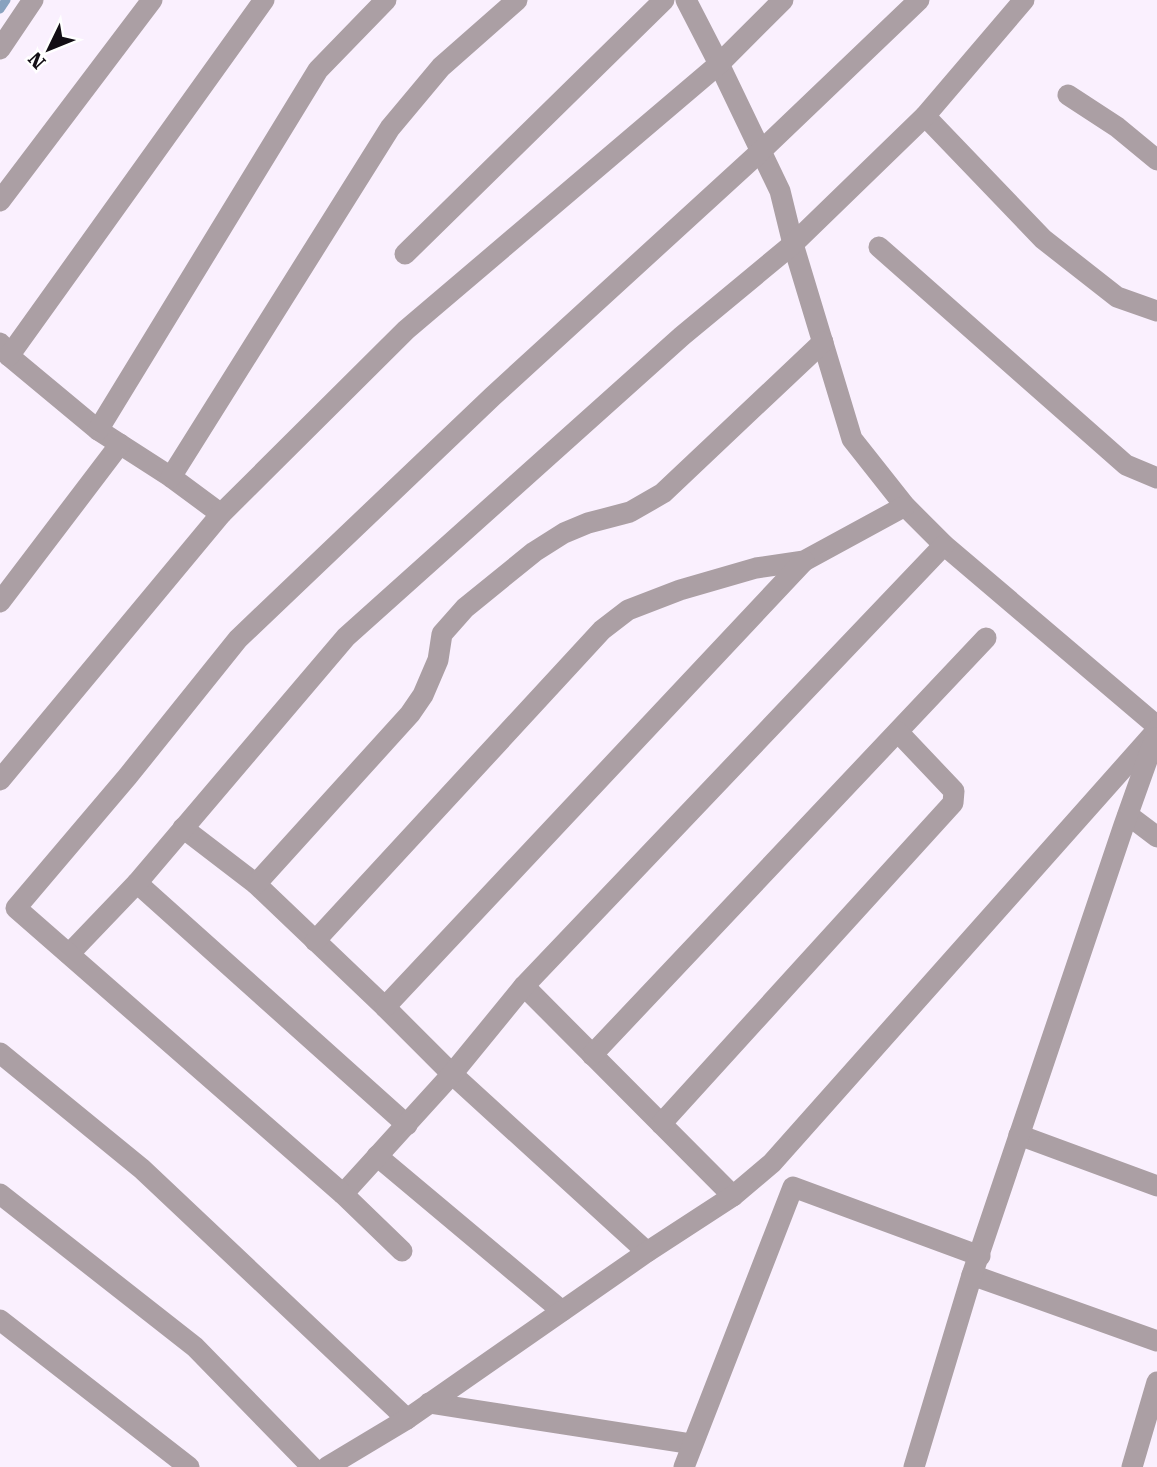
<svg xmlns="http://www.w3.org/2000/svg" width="1157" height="1467" font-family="'Roboto Serif',serif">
	<rect width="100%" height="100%" fill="#faf0fe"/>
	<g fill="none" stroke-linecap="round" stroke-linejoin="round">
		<polyline stroke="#89a2bf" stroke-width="9" points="0,9 6,0"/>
		<g stroke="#ab9fa4" stroke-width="21">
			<polyline points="686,0 719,64 780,191 793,244 852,439 905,506 944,545 1157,726"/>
			<polyline points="0,49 33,0"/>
			<polyline points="1068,95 1117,127 1157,160"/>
			<polyline points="925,116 1043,239 1117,297 1157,311"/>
			<polyline points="0,201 152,0"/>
			<polyline points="879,247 1126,465 1157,478"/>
			<polyline points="405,254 664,0"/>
			<polyline points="0,343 9,356 98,430 171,477 221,514"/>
			<polyline points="9,356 264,0"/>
			<polyline points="98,430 318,70 386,0"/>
			<polyline points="171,477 390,128 441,67 517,0"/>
			<polyline points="0,602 120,444"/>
			<polyline points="0,780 221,514 406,330 719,64 783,0"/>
			<polyline points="1128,815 1157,837"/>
			<polyline points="183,828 256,884 385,1007 452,1074 647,1252"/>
			<polyline points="137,883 407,1125"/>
			<polyline points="256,884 410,714 423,695 438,660 442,634 465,608 534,552 564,533 588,523 630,512 663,493 823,342"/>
			<polyline points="315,941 602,630 628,610 680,590 756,568 804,561 905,506"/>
			<polyline points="69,954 137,883 346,637 682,336 793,244 925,116 1024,0"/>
			<polyline points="524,986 733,1196"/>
			<polyline points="385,1007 804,561"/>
			<polyline points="0,1053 142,1169 407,1419"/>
			<polyline points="592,1055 986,638"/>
			<polyline points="661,1124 953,803 954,791 898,732"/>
			<polyline points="1019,1135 1157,1186"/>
			<polyline points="377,1156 562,1311"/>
			<polyline points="0,1194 195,1347 312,1467"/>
			<polyline points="343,1194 452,1074 524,986 944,545"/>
			<polyline points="402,1251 343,1194 16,908 128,776 238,639 493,396 761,151 919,0"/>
			<polyline points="972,1275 1157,1341"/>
			<polyline points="0,1320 189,1467"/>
			<polyline points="429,1403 692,1444"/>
			<polyline points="327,1467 407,1419 647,1252 733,1196 772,1163 1157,730"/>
			<polyline points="684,1467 793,1187 980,1256"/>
			<polyline points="914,1467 972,1275 1124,825 1155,738"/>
			<polyline points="1132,1467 1157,1382"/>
		</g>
	</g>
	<g transform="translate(49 49) rotate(227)" stroke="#ffffff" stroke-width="5" paint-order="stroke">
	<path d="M0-5L12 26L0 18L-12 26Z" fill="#130e15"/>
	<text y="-10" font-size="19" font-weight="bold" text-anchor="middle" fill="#130e15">N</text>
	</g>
</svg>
